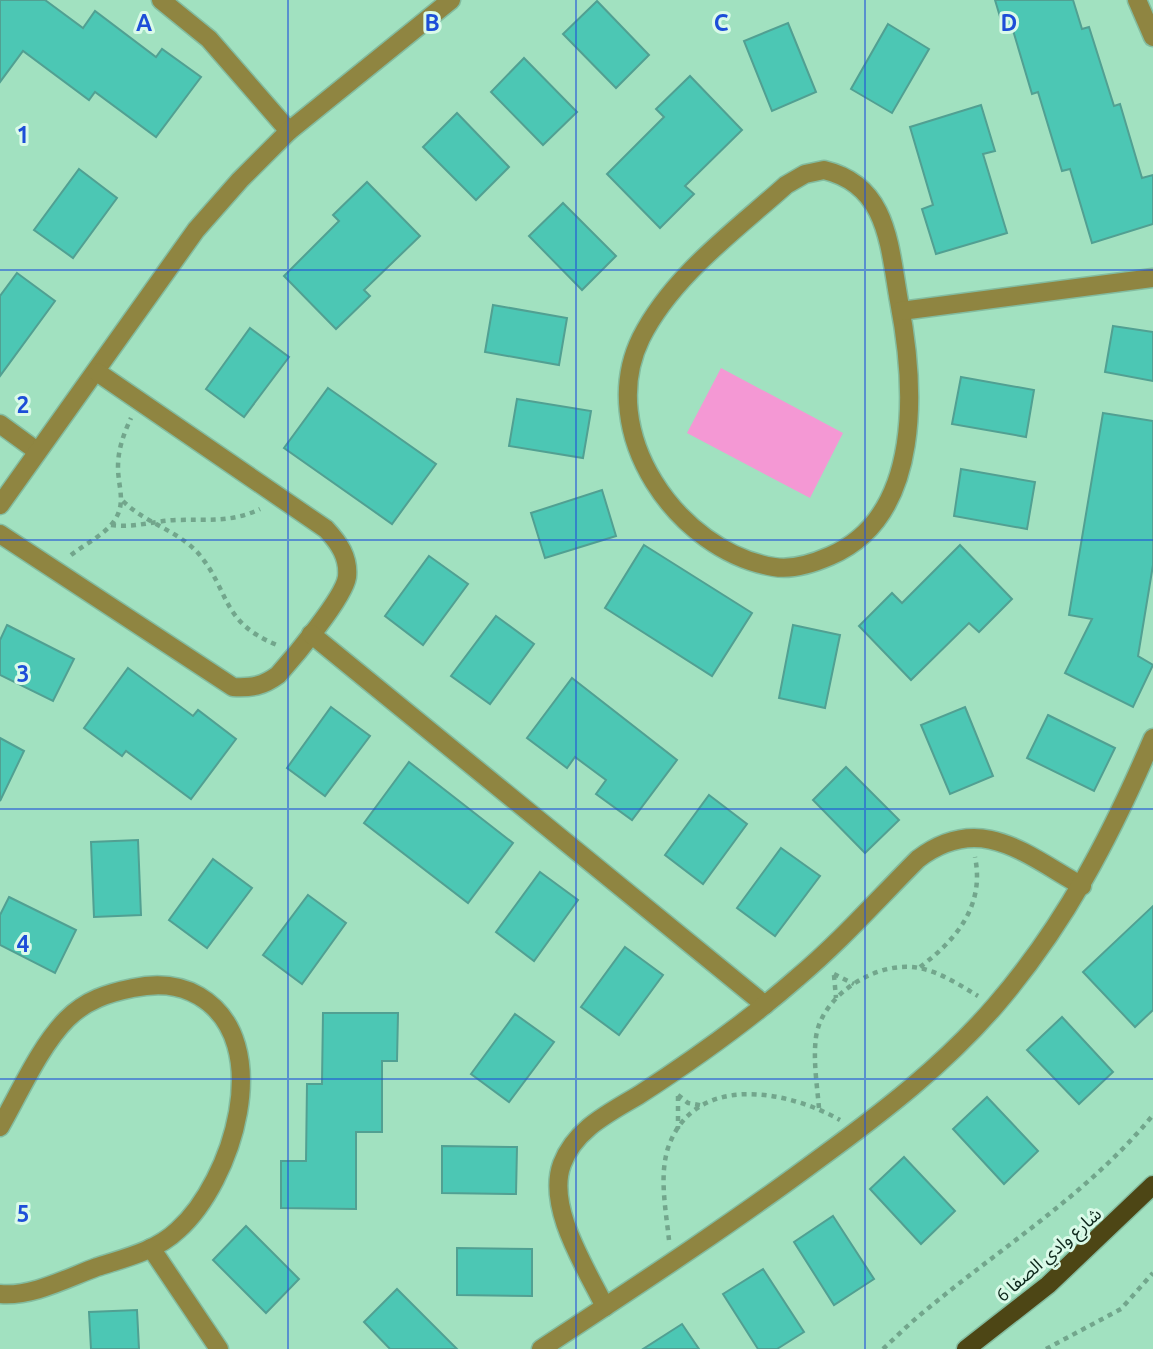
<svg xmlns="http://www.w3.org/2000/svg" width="1153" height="1349" font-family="Ubuntu,'Noto Sans Arabic',sans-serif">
	<rect width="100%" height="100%" fill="#a1e1c0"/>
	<polygon fill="#f498d4" points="721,368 843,433 810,498 687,433"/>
	<g fill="#4cc7b4" stroke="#51a092" stroke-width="2">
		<polygon points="0,0 45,0 83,28 95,11 156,57 162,49 201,77 156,137 95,92 89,100 23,51 0,82"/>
		<polygon points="995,0 1073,0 1082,29 1089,27 1114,106 1120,104 1142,178 1153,175 1153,224 1092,243 1070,169 1062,171 1038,92 1032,94 1012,27 1004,30"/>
		<polygon points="597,1 649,55 616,88 563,34"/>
		<polygon points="788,23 816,92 772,111 744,41"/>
		<polygon points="888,24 929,49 892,113 851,89"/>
		<polygon points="524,58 577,112 543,145 491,92"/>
		<polygon points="690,76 742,130 685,186 694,194 660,228 607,174 664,117 656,109"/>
		<polygon points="981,105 995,151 983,154 1007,233 936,254 922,209 933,205 910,127"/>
		<polygon points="457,113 509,167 476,200 423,147"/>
		<polygon points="79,169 117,198 73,258 34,230"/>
		<polygon points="367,182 420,236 364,290 370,296 336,329 284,276 339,221 333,215"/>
		<polygon points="563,203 616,256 582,290 529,236"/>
		<polygon points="17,273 55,301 0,376 0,296"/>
		<polygon points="493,305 567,318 559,365 485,352"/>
		<polygon points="1113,326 1153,332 1153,381 1105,372"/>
		<polygon points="250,328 289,357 244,417 206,389"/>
		<polygon points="961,377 1034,390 1026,437 952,424"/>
		<polygon points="328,388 436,464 392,524 284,448"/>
		<polygon points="517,399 591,411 583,458 509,446"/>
		<polygon points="1103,413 1153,421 1153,565 1138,656 1153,665 1133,707 1065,673 1092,619 1069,615"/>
		<polygon points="961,469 1035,482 1027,529 954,516"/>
		<polygon points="602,490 616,536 545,558 531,513"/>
		<polygon points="644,545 752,613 712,676 605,608"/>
		<polygon points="960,545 1012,599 979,632 969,623 911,680 859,626 892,593 902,603"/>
		<polygon points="429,556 468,584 423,645 385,616"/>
		<polygon points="496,616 534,644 490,704 451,676"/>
		<polygon points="7,625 74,659 53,701 0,675 0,640"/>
		<polygon points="793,625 840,635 825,708 779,698"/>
		<polygon points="128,668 193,716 198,710 236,739 191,799 126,751 122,756 84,728"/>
		<polygon points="572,678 677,760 632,820 596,794 606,780 575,757 567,768 527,738"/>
		<polygon points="331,707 370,736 325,796 287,768"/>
		<polygon points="965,707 993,776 950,794 921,725"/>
		<polygon points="1048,715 1115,748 1094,791 1027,758"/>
		<polygon points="0,738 24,751 0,801"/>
		<polygon points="409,762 513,843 468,903 364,823"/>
		<polygon points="846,767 899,820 865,853 813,800"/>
		<polygon points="709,795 747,824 703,884 665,855"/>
		<polygon points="138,840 141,915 94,917 91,842"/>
		<polygon points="781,848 820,876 775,936 737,908"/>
		<polygon points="213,859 252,888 207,948 169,920"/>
		<polygon points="540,872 578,900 534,961 496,932"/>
		<polygon points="308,895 346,923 302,984 263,955"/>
		<polygon points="9,897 76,930 55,973 0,945 0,915"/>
		<polygon points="1153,906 1153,1010 1135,1027 1083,972"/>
		<polygon points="625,947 663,975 619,1035 581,1007"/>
		<polygon points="323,1013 398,1013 397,1061 382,1061 382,1132 356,1132 356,1209 281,1208 281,1161 306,1161 307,1084 322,1084"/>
		<polygon points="515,1014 554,1042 509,1102 471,1074"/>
		<polygon points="1062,1017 1113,1072 1079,1104 1027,1050"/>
		<polygon points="987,1097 1038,1151 1004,1184 953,1129"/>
		<polygon points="442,1146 517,1147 516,1194 442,1193"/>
		<polygon points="904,1157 955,1211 921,1244 870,1189"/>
		<polygon points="833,1216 874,1279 834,1305 794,1242"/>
		<polygon points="246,1226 299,1279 266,1313 213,1260"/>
		<polygon points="457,1248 532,1249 532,1296 457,1295"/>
		<polygon points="763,1269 804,1332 777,1349 758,1349 723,1294"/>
		<polygon points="397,1289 457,1349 390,1349 364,1322"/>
		<polygon points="137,1310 139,1349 91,1349 89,1312"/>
		<polygon points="682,1324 699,1349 643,1349"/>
	</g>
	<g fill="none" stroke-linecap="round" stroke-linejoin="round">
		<defs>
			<g id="minor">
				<polyline points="161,0 209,39 289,131"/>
				<polyline points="1137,0 1153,37"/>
				<path d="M 824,170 C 888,185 889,245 899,301 C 915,384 924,516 830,556 C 814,563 792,570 774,567 C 677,551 595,432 641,338 C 672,276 736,230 786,185 L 805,174 Z"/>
				<polyline points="901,311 1153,278"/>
				<polyline points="0,424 37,451"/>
				<polyline points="0,505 196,230 240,180 289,131 451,0"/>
				<path d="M 0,534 L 233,687 C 252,688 263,686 278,675 C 294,657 344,598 347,577 C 349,557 339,543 326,529 L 97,372"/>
				<polyline points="311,634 765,1005"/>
				<path d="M 0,1127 C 19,1094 40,1046 67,1019 C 86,1000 108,993 133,988 C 157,983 178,984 199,996 C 277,1042 232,1182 178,1230 C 156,1251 125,1258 97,1267 C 67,1278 32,1297 0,1294"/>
				<polyline points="151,1248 219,1349"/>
				<path d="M 605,1307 C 586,1268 546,1207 562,1164 C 575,1129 609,1113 639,1095 C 693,1060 748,1021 797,978 C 840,942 878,899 918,859 C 980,812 1025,854 1082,886"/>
				<path d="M 541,1349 C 635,1287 730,1225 820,1158 C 883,1112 944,1065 995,1006 C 1065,925 1111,836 1153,738"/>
			</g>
			<polyline id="major" points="966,1349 1048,1285 1153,1185"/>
		</defs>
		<use href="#minor" stroke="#83bc9f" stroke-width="21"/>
		<use href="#major" stroke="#83bc9f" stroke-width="21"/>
		<g stroke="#72a68c" stroke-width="4.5" stroke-dasharray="5 5" stroke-linecap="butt">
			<path d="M 123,501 C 145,523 177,530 198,553 C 230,590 220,622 277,645"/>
			<path d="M 111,525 C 134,528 153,521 176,520 C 207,519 231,523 260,509"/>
			<path d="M 71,555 C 84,545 100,537 111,525 C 128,505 118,489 118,467 C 118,449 124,433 131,418"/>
			<path d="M 920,967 C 956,940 985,906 975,857"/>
			<polyline points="834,974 854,984"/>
			<polyline points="834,975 836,998"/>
			<polyline points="678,1095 688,1103 705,1106"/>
			<polyline points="678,1096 678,1129"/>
			<path d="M 819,1108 C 817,1085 813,1060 816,1037 C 822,994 878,960 919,968 C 940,972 960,985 978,996"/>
			<path d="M 669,1240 C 666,1211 659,1176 668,1148 C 694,1072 787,1090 840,1120"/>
			<path d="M 883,1349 C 897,1336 911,1322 926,1310 C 1003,1246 1089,1193 1153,1115"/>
			<polyline points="1046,1349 1121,1309 1153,1273"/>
		</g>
		<use href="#minor" stroke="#8f8541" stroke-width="18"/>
		<use href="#major" stroke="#4d4615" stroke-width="18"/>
	</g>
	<path fill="none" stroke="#1d4ed8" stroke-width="2" stroke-opacity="0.55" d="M 288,0 L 288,1349M 576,0 L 576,1349M 865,0 L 865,1349M 0,270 L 1153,270M 0,540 L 1153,540M 0,809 L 1153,809M 0,1079 L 1153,1079"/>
	<g text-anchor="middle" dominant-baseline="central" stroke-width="6" stroke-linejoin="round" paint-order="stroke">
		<g font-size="18" fill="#0d271b" stroke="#dafae8">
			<text transform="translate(1048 1254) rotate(-41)">شارع وادي الصفا 6</text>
		</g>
	</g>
	<g font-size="23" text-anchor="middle" font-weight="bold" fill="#1d4ed8" stroke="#dafae8" stroke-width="6" stroke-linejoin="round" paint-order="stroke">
		<text x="144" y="31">A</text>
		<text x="432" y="31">B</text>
		<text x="721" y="31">C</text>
		<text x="1009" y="31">D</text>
		<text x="23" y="143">1</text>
		<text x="23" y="413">2</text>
		<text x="23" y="682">3</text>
		<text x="23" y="952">4</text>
		<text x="23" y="1222">5</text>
	</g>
</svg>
